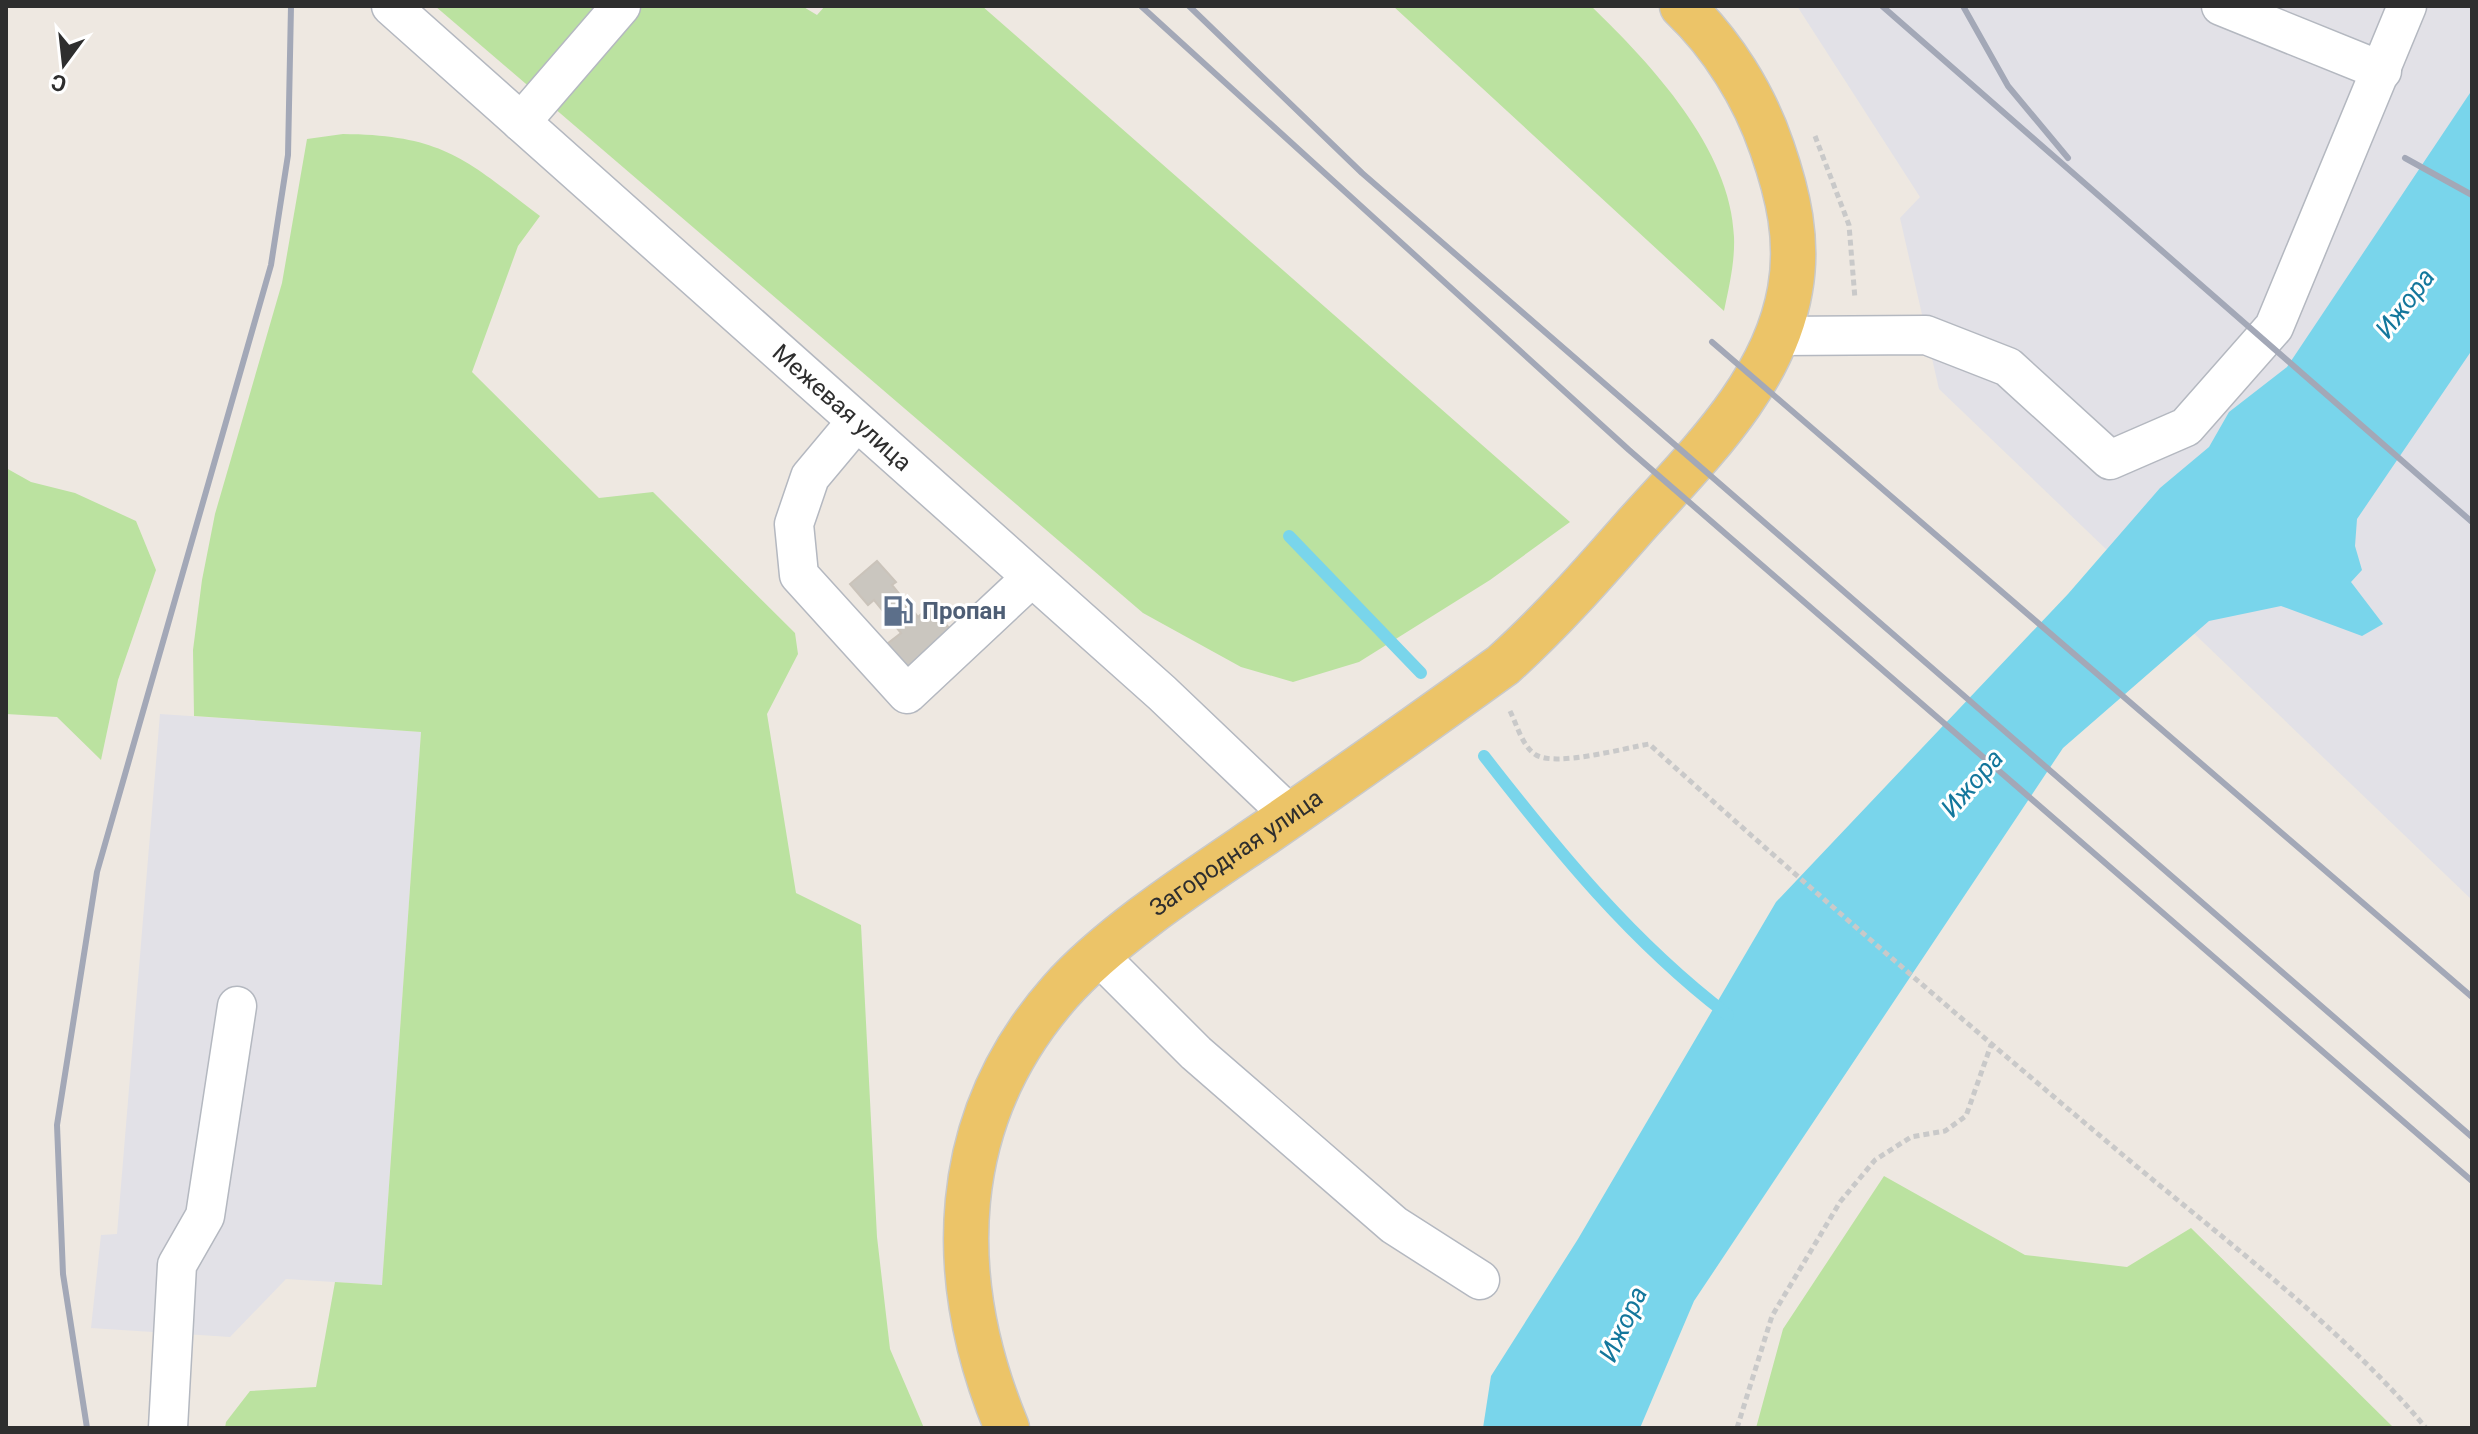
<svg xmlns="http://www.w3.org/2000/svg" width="2478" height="1434" font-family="Roboto,sans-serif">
	<rect width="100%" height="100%" fill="#eee8e1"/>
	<g fill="#e2e1e7">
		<polygon points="1797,6 2472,6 2472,900 1939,389 1900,218 1920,197"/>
		<polygon points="160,714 421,732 382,1285 286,1279 230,1337 91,1328 101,1235 117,1234"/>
	</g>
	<g fill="#bbe2a0">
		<polygon points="435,6 802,6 817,15 825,6 982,6 1570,522 1490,580 1359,662 1293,682 1241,667 1143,613"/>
		<path d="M 1393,6 L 1591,6 C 1651,64 1731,149 1734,237 C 1735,262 1729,287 1724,311 Z"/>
		<path d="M 343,134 C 443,135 465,159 540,216 L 518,246 L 472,372 L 599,498 L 653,492 L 795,633 L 798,654 L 767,714 L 796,893 L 861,925 L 877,1237 L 890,1349 L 924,1428 L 225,1428 L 226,1422 L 250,1391 L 316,1387 L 335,1282 L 382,1285 L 421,732 L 194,716 L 193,650 L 202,580 L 215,514 L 282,283 L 307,139 Z"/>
		<polygon points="6,468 31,482 75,493 136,521 156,570 118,680 101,760 57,717 6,714"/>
		<polygon points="1884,1176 2025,1255 2127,1267 2191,1228 2394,1428 1756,1428 1783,1329"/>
	</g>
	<polygon fill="#79d5eb" points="2472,90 2472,350 2357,519 2355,546 2362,570 2351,582 2383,624 2362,636 2281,606 2209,621 2063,748 1694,1301 1640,1428 1483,1428 1491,1376 1578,1239 1776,902 2068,594 2160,488 2209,447 2229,412 2287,367"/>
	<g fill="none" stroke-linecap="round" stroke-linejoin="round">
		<g stroke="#79d5eb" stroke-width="12">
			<polyline points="1289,536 1421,673"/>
			<path d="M 1484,756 C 1557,850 1632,942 1728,1015"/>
		</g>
	</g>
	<polygon fill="#cac6bf" stroke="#cac3ba" stroke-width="2" points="877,561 896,582 892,585 918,617 930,606 956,636 912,673 887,644 901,633 874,600 868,605 850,584"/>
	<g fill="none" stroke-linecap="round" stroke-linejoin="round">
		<defs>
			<g id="minor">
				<path id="s1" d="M 391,6 L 1162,693 L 1290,815"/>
				<polyline points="2221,6 2382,71"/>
				<polyline points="521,122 621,6"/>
				<polyline points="1777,336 1926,335 2008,367 2110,460 2186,427 2274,327 2407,6"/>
				<polyline points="856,422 810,477 794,524 799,575 907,694 1031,578"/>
				<polyline points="1098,955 1196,1053 1394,1225 1480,1280"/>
				<polyline points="168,1428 177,1265 205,1216 237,1006"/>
			</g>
			<g id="major">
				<path id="s2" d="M 1007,1428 C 944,1277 948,1119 1060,992 C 1110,935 1202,876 1265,833 C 1345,778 1424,722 1503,665 C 1551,622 1593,574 1636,525 C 1697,457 1774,384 1790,290 C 1799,240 1788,194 1772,148 C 1754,95 1722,44 1682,6"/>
			</g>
		</defs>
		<use href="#minor" stroke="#b4b8c0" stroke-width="41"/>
		<use href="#major" stroke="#c9c9c9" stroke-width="47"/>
		<g stroke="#c9c9c9" stroke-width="5" stroke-dasharray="6 4" stroke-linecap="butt">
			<polyline points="1815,136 1849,225 1855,299"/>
			<path d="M 1510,711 C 1517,725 1522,746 1536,755 C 1556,767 1625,748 1649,744 C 1801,881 1955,1014 2111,1145 C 2214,1232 2340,1325 2426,1428"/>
			<polyline points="1737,1428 1772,1316 1840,1202 1875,1160 1911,1137 1945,1131 1966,1116 1991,1045"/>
		</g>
		<use href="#minor" stroke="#fff" stroke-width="38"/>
		<use href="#major" stroke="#ecc468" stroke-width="44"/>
		<g stroke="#a3a8b7" stroke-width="6">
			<polyline points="1141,6 1629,450 2472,1181"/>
			<polyline points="1189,6 1362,173 2472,1137"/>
			<polyline points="1882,6 2472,522"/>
			<polyline points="1963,6 2008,86 2068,158"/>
			<polyline points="2405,158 2472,195"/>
			<polyline points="1712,342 2472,997"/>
			<polyline points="87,1428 63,1274 57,1125 97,872 271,265 288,155 291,6"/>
		</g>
	</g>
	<defs>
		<symbol id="fuel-bare" viewBox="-9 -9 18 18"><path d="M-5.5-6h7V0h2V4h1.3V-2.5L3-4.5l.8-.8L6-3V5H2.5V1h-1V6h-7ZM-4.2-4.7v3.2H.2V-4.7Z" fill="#5c6f8a" stroke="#fff" stroke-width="2.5" paint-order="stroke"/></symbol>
	</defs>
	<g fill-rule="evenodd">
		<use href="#fuel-bare" x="876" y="589" width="44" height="44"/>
	</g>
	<g text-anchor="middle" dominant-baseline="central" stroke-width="6" stroke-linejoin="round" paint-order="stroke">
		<g font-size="24" fill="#2e2e2e" stroke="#fff">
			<text stroke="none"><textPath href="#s1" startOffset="604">Межевая улица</textPath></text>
			<text stroke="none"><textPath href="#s2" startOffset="690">Загородная улица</textPath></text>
		</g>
		<g font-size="24" font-weight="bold" fill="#4e5e75" stroke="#fff" text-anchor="start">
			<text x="922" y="611">Пропан</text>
		</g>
		<g font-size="26" font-style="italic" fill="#13779c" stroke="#fff">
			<text transform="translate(2405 303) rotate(-53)">Ижора</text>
			<text transform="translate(1972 783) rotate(-49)">Ижора</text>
			<text transform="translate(1623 1324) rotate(-65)">Ижора</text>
		</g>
	</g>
	<rect width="2478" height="1434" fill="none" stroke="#2e2e2e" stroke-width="16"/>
	<g transform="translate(64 64) rotate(195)" stroke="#ffffff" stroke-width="6" paint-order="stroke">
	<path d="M0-6L14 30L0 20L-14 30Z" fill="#2e2e2e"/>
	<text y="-12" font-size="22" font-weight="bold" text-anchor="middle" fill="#2e2e2e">С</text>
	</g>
</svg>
